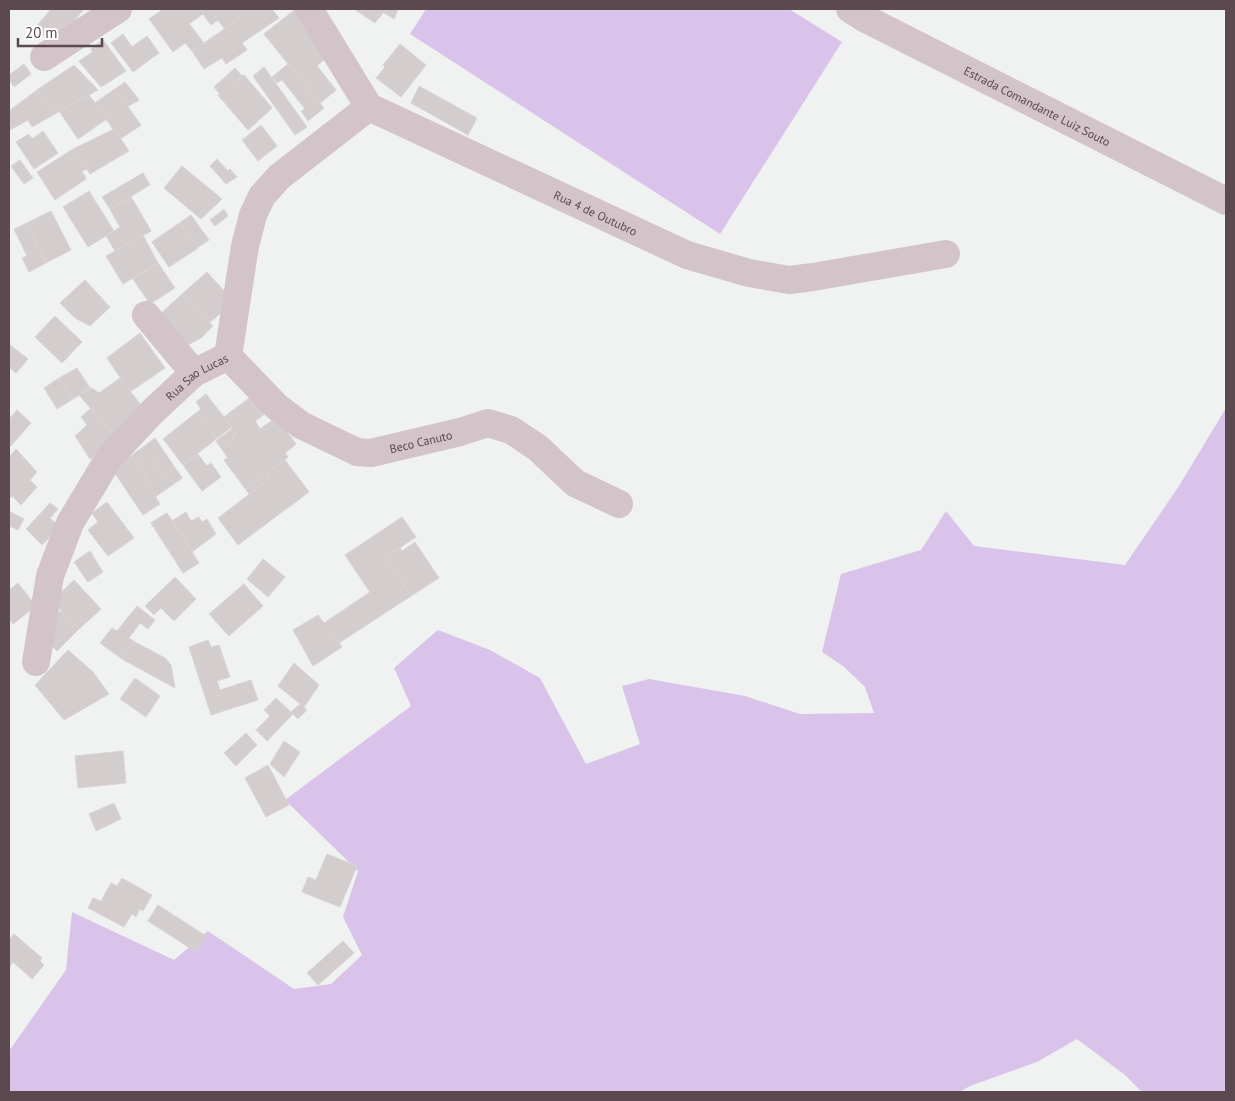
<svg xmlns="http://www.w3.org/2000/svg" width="1235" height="1101" font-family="'PT Sans',sans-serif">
	<rect width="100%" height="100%" fill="#eff2f0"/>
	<g fill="#d9c3ea">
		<polygon points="426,9 789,9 842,42 720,234 410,34"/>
		<polygon points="1226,408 1226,1092 1142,1092 1125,1075 1077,1039 1037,1062 970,1086 959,1092 9,1092 9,1051 66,970 72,912 174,960 208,931 294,989 331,984 362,955 343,917 358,871 285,800 411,706 394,668 438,630 490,650 540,678 586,764 640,744 622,686 649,679 745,696 800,714 874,713 865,687 843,666 822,652 841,574 921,550 946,511 974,546 1125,565 1179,486"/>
	</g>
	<g fill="#d3cdce" stroke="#dad4d5">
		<polygon points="51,9 84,9 54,45 35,28"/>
		<polygon points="163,9 178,9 204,43 192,51 185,43 173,52 149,19"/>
		<polygon points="178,9 209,9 218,20 211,25 203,14 189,24"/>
		<polygon points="209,9 231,9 239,19 225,29"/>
		<polygon points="231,9 254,9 239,19"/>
		<polygon points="254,9 272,9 279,18 242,43 247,50 226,64 222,58 204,69 192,51"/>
		<polygon points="296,9 318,40 306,52 336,90 320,103 264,34"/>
		<polygon points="296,9 329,55 317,66 336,90 320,103 264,34"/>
		<polygon points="354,9 398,9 394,19 383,12 375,23"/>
		<polygon points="368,9 386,9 380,17"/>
		<polygon points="123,34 132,47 147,36 159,53 133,72 111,43"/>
		<polygon points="103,40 113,54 105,59 118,76 101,87 79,61 93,52 91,49"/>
		<polygon points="103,40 126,71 101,87 79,61 93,52 91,49"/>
		<polygon points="400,44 426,65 401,97 376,78 385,67 383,65"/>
		<polygon points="24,64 31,74 14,87 9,80 9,75"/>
		<polygon points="288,64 324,108 308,121 301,111 305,109 282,80 277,83 272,77"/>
		<polygon points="74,65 98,90 53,115 37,90"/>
		<polygon points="264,67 307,127 295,135 253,76"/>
		<polygon points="235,68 242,76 244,75 272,108 248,130 218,95 220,94 214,87"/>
		<polygon points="244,75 272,108 248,130 218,95"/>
		<polygon points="125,82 139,100 127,107 141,125 120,139 95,103"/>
		<polygon points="419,86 477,118 468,135 411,103"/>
		<polygon points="115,89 141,125 120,139 95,103"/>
		<polygon points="37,90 53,115 32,127 28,120 10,130 9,111"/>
		<polygon points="89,95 107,119 78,139 59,111"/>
		<polygon points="261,125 277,146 258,161 242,140"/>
		<polygon points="114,129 129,151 90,174 73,149"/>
		<polygon points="43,131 58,153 34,169 16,142 29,134 32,139"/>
		<polygon points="73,149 87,169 82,171 86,179 55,200 37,172"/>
		<polygon points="217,159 228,171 230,169 237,177 226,184 210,166"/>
		<polygon points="20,160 33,178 24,184 11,166"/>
		<polygon points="182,166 222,199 201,219 164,188"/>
		<polygon points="143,173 150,185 110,209 102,197"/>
		<polygon points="89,191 114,231 88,247 63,207"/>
		<polygon points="131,197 151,231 129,243 110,209"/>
		<polygon points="131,197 151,231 115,251 106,236 120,227 110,209"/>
		<polygon points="224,209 228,216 215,226 210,220"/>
		<polygon points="51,211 71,250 46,263 27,223"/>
		<polygon points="191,215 209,240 169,267 152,242"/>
		<polygon points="27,223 46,263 29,272 22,258 27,256 14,229"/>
		<polygon points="180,223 198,248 169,267 152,242"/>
		<polygon points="143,235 158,263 123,284 106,256"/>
		<polygon points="158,263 175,288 150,304 133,279"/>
		<polygon points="207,272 234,302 209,323 181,295"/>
		<polygon points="85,280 110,307 90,326 75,318 60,303"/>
		<polygon points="181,295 213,326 201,338 186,346 157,317"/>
		<polygon points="55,316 82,342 62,363 35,337"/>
		<polygon points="140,333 165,368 130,392 107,358"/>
		<polygon points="9,344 28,359 16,373 9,367"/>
		<polygon points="77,368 90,388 73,399 59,378"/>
		<polygon points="59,378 73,399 57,409 44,388"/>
		<polygon points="120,378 145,410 114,435 79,395 92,388 99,393"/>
		<polygon points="206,394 232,427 216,439 196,413 201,409 196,402"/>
		<polygon points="253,395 266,413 255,421 260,429 276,418 296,444 285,453 288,457 266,474 269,479 249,494 224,460 228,458 216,441 233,428 224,417"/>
		<polygon points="249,399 262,416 255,421 260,429 276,418 296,444 285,453 288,457 246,489 224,460 228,458 222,449 234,439 232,437 237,434 224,417"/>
		<polygon points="91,408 114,435 107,447 90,459 75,436 87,425 81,417"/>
		<polygon points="17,410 31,423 9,448 9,419"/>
		<polygon points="196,413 216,439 183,465 163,439"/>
		<polygon points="155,438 182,478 155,497 145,479 146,478 131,456"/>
		<polygon points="16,449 37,472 30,480 37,487 21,505 12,496 9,499 9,457"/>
		<polygon points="149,454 164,476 175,468 182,478 155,497 145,479 146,478 135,463"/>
		<polygon points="198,454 207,466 211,463 221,477 202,491 183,465"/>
		<polygon points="131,456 146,478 145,479 152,490 151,490 160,504 143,515 112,469"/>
		<polygon points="285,460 309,492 238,545 218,518 269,479 266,474"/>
		<polygon points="107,502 134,538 108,556 88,530 98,522 92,513"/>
		<polygon points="50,503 58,509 50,518 59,527 42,545 26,529"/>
		<polygon points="9,511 24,519 18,530 9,526"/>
		<polygon points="186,512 191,521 199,517 202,522 207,519 216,534 192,552 172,521"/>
		<polygon points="167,513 186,542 170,552 151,523"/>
		<polygon points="167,513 199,563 183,573 151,523"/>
		<polygon points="402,517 416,537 386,557 411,596 339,643 324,623 370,592 345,555"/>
		<polygon points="415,542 439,578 411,596 386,557 400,548 402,551"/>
		<polygon points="90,551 103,572 88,582 74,562"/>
		<polygon points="263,559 285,577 268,597 247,579"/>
		<polygon points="175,577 196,599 174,621 161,608 154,615 145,606"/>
		<polygon points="74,580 101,609 79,629 52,601"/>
		<polygon points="18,583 36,606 13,624 9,619 9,590"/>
		<polygon points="244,584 263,606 229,636 209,614"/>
		<polygon points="137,606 155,620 148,629 140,623 129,638 135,642 122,659 100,643 112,628 117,631"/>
		<polygon points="61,611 79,629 57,651 47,641 49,619"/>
		<polygon points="318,615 342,647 313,666 293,630"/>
		<polygon points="208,640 211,647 219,645 230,677 217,681 220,690 251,680 258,700 211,715 189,647"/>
		<polygon points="135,642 165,658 171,665 175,688 122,659"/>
		<polygon points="68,650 93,672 109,694 64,720 35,685"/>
		<polygon points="294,663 319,685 304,707 278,686"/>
		<polygon points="135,678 160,696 146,717 120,699"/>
		<polygon points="276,698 293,714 267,741 256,730 270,716 264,710"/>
		<polygon points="300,704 307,710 298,719 291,712"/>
		<polygon points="246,733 257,745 236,766 224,753"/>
		<polygon points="284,741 300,752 284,777 270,764"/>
		<polygon points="123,751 126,783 78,788 75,756"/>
		<polygon points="268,765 289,805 266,817 245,778"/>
		<polygon points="114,803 121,819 96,831 89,814"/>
		<polygon points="327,854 357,866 340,907 302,892 308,877 316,880"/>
		<polygon points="122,878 152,895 143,911 140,909 136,917 132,914 124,927 88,908 93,898 101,901 111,883 117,886"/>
		<polygon points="158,905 206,936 196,952 148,921"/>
		<polygon points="14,934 42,958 40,961 44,965 32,979 13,962 9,968 9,940"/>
		<polygon points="343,941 354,953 318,985 307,973"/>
	</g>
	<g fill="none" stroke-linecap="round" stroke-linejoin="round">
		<g stroke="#d3c4c9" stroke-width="28">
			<path id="s1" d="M 309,9 L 369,107 L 687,255 L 749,273 L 789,280 L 813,277 L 946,254"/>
			<path id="s2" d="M 850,9 L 864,18 L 1226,201"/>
			<polyline points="44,57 118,9"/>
			<polyline points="146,315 194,373"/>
			<path id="s3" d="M 228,356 L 277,407 L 301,425 L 357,452 L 371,453 L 460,432 L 488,423 L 511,430 L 538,448 L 575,483 L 619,504"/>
			<path id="s4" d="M 36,662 L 50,576 L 70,523 L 109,458 L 152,412 L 194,373 L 228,356 L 245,246 L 253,215 L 262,196 L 279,177 L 369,107"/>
		</g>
	</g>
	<g text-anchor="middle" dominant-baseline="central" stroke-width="4" stroke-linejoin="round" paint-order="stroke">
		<g font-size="12" fill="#5b494f" stroke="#fff">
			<text stroke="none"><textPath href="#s2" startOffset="211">Estrada Comandante Luiz Souto</textPath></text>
			<text stroke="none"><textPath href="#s1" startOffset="365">Rua 4 de Outubro</textPath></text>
			<text stroke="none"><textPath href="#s4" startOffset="340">Rua Sao Lucas</textPath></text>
			<text stroke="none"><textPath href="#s3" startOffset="228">Beco Canuto</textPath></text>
		</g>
	</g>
	<rect width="1235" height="1101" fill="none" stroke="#5b494f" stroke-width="20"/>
	<path d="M18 38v8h84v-8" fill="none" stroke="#5b494f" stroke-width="2.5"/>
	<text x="25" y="38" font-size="15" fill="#5b494f" stroke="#ffffff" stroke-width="4" paint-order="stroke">20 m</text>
</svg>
